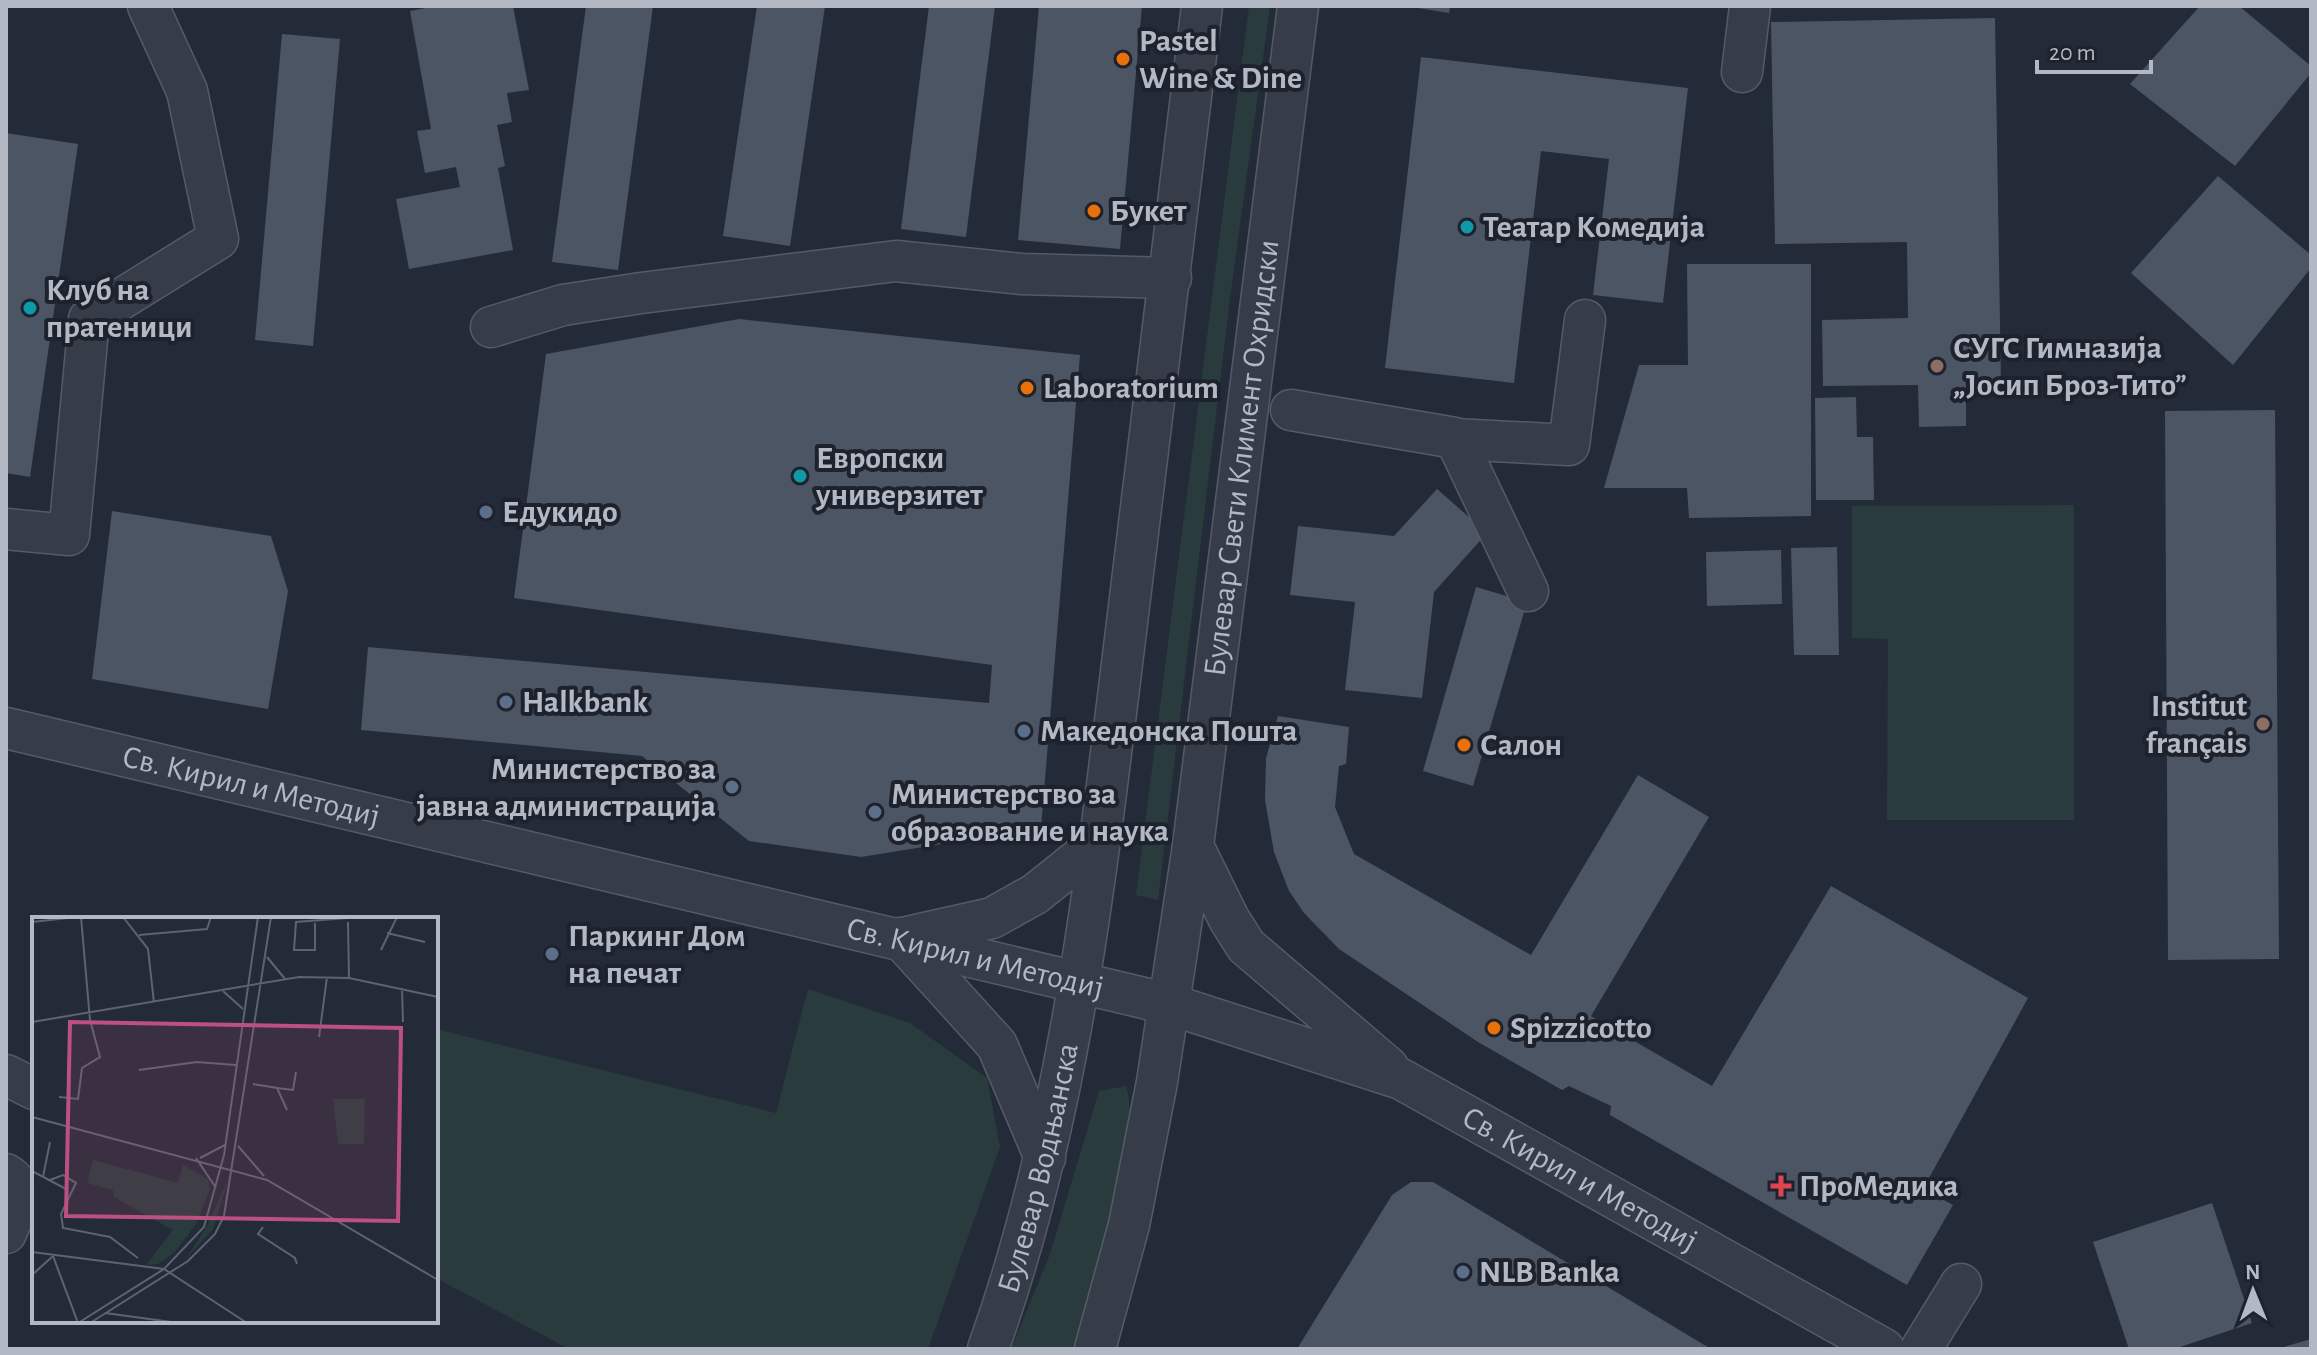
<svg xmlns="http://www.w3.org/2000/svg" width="2317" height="1355" font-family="'Alegreya Sans',sans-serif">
	<rect width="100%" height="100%" fill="#242b38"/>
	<g fill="#2a3b3d">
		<polygon points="1249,6 1270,6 1230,298 1158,900 1136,895"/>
		<polygon points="2074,505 2074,820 1887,820 1888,639 1852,638 1852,506"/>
		<polygon points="808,989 910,1023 987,1078 1000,1147 928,1349 569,1349 436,1278 436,1029 776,1113"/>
		<path d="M 1126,1086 C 1144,1148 1095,1276 1077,1340 L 1072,1349 L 1011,1349 L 1050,1254 L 1099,1091 Z"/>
	</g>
	<g fill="#4c5563">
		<polygon points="436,6 513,6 529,90 507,93 512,122 497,125 505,166 498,168 513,250 409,269 396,199 460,187 456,167 425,173 417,131 431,129 410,11"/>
		<polygon points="586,6 653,6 618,270 552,262"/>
		<polygon points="757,6 825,6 790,246 723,236"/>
		<polygon points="929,6 995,6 966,237 901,229"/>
		<polygon points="1039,6 1142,6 1120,249 1018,240"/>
		<polygon points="1406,6 1450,6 1449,13"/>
		<polygon points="2200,6 2239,6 2311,66 2311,73 2235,166 2130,84"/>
		<polygon points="1995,18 2001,386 1966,387 1966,426 1919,427 1918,385 1823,386 1822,320 1908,318 1907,242 1775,244 1771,22"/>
		<polygon points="282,34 340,39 313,346 255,340"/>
		<polygon points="1421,57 1688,88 1663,303 1593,295 1609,159 1541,151 1514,383 1385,368"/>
		<polygon points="6,133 78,144 30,477 6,473"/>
		<polygon points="2218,176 2311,255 2311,268 2233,365 2131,273"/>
		<polygon points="1687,264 1811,264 1811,516 1689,518 1687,488 1604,488 1639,365 1688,365"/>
		<polygon points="739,319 1080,355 1041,828 861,857 749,841 642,756 361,730 368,647 989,703 992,665 514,598 546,354"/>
		<polygon points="1856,397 1857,437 1873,437 1874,500 1816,500 1815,398"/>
		<polygon points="2275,410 2279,959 2168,960 2165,411"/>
		<polygon points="1437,489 1487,533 1434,592 1422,698 1345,690 1355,602 1290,595 1298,526 1394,536"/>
		<polygon points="112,511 271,536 288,591 268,709 92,679"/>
		<polygon points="1837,547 1839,655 1794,655 1791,548"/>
		<polygon points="1781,550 1782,604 1707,606 1706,552"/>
		<polygon points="1476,587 1527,602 1473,786 1423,771"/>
		<polygon points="1278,716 1349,727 1346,764 1339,766 1335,807 1354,854 1531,955 1638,775 1709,817 1591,1016 1712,1086 1831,886 2028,998 1923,1189 1953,1205 1907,1285 1610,1115 1611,1106 1569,1086 1562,1090 1478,1042 1339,949 1304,913 1289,891 1274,852 1265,800 1266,758"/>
		<polygon points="1411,1182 1433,1182 1711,1349 1297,1349 1392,1195"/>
		<polygon points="2212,1203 2252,1323 2174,1349 2129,1349 2093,1242"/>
		<polygon points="2311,1339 2311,1349 2281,1349 2280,1348"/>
	</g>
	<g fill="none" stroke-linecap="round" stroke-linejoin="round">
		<defs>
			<g id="minor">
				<polyline points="1742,72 1750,6"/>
				<polyline points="491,327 563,305 641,293 896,261 1021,274 1171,278"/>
				<polyline points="1291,410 1455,438 1528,591"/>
				<polyline points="1455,439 1569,445 1585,320"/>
				<polyline points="6,529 69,535 89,319 218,239 187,91 148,6"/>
				<path id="s1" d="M 6,728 L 1169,1004 L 1401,1079 L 1884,1349"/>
				<polyline points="1193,846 1229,919 1246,946 1388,1067"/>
				<polyline points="907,937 992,918 1035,894 1100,842"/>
				<polyline points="900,938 997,1045 1045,1158"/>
				<polyline points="6,1075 34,1089"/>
				<path d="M 6,1174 C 30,1188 14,1213 6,1233"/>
				<path id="s2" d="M 988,1349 C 1066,1131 1093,901 1121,672 C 1149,450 1176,228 1202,6"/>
				<path id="s3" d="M 1095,1349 L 1129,1225 L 1157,1082 L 1193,846 L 1298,6"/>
				<polyline points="1921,1349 1961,1284"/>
			</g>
		</defs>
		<use href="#minor" stroke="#555b66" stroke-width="43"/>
		<use href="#minor" stroke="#373d48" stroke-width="40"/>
	</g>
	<g fill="#e8710a" stroke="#1d222d" stroke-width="3">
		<circle cx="1123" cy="59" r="8"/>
		<circle cx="1094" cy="211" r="8"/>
		<circle cx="1027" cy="388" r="8"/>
		<circle cx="1464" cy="745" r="8"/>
		<circle cx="1494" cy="1028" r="8"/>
	</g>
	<g fill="#0f9aa8" stroke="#1d222d" stroke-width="3">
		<circle cx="1467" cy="227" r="8"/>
		<circle cx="30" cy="308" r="8"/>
		<circle cx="800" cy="476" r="8"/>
	</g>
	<g fill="#8d6e63" stroke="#1d222d" stroke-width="3">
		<circle cx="1937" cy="366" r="8"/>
		<circle cx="2263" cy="724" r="8"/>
	</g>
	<g fill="#5c6f8a" stroke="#1d222d" stroke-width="3">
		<circle cx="486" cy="512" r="8"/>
		<circle cx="506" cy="702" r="8"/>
		<circle cx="1024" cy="731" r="8"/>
		<circle cx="732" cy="787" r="8"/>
		<circle cx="875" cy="812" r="8"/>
		<circle cx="552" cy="954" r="8"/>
		<circle cx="1463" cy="1272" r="8"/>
	</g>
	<path fill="#e0444e" stroke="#1d222d" stroke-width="3" d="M1777 1174h8v8h8v8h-8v8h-8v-8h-8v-8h8z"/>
	<g text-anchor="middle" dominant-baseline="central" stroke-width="8" stroke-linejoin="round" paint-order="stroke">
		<g font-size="32" font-weight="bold" fill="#b2b8c4" stroke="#1d222d" text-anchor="start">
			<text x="1139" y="41">Pastel<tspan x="1139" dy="37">Wine &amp; Dine</tspan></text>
			<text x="1110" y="211">Букет</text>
			<text x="1483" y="227">Театар Комедија</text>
			<text x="46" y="290">Клуб на<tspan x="46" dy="37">пратеници</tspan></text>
			<text x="1953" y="348">СУГС Гимназија<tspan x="1953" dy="37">„Јосип Броз-Тито”</tspan></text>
			<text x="1043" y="388">Laboratorium</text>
			<text x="816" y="458">Европски<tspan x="816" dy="37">универзитет</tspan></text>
			<text x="502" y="512">Едукидо</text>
			<text x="522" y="702">Halkbank</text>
			<text x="2247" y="706" text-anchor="end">Institut<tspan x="2247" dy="37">français</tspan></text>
			<text x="1040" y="731">Македонска Пошта</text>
			<text x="1480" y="745">Салон</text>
			<text x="716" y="769" text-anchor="end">Министерство за<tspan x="716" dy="37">јавна администрација</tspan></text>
			<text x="891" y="794">Министерство за<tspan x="891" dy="37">образование и наука</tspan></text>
			<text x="568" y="936">Паркинг Дом<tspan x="568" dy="37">на печат</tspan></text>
			<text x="1510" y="1028">Spizzicotto</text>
			<text x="1799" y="1186">ПроМедика</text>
			<text x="1479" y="1272">NLB Banka</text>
		</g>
		<g font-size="32" fill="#b2b8c4" stroke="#1d222d">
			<text stroke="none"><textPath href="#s3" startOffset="904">Булевар Свети Климент Охридски</textPath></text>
			<text stroke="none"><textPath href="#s1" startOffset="252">Св. Кирил и Методиј</textPath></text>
			<text stroke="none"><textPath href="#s1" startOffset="996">Св. Кирил и Методиј</textPath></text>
			<text stroke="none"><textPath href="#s2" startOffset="188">Булевар Водњанска</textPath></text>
			<text stroke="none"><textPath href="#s1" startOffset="1644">Св. Кирил и Методиј</textPath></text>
		</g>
	</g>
	<g transform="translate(32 917)">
		<rect width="406" height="406" fill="#242b38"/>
		<path d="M 301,182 L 333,182 L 332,227 L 306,227 ZM 61,243 L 146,266 L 151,248 L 176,262 L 178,272 L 164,307 L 143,335 L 126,347 L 114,348 L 141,313 L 82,280 L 81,273 L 55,266 ZM 196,263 L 181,312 L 153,343 L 174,311 Z" fill="#2a3b3d"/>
		<path fill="none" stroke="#5d6370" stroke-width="2" d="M 91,0 L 116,32 L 122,86M 0,5 L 45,0M 316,5 L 317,61M 283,6 L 283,33 L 262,33 L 264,5 L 329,0M 355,16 L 393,25M 107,18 L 175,12 L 179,0M 349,33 L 365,0M 235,40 L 253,62M 370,71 L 371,105M 191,74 L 211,92M 0,105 L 267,60 L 317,61 L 406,80M 287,120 L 295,60M 107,153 L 165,145 L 204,148M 221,167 L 245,171 L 255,193M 245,171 L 261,173 L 264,155M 27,180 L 46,182 L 50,151 L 68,140 L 58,103 L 49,0M 0,200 L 235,263 L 406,363M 206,229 L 232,259M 164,241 L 184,271M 168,241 L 193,228M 0,254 L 36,273M 11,260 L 18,225M 18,263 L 31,258 L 44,266 L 29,297 L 31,311 L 78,320 L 106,341M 231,310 L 226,317 L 263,341 L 265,347M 0,335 L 132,352 L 215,406M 21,339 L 46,406 L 132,352 L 172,310 L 192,238 L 226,0M 0,358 L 21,339M 73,396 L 147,406M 58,406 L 156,344 L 183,317 L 192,299 L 239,0"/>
		<path fill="#bc5080" fill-opacity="0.15" stroke="#bc5080" stroke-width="4" d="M 38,105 L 369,111 L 366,304 L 34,299 Z"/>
		<rect width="406" height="406" fill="none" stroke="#b2b8c4" stroke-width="4"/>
	</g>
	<rect width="2317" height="1355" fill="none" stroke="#b2b8c4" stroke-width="16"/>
	<g transform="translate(2253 1291) rotate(359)" stroke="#1d222d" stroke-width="6" paint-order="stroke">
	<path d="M0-6L14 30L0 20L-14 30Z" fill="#b2b8c4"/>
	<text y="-12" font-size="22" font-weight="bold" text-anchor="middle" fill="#b2b8c4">N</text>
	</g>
	<path d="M2037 60v12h114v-12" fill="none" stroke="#b2b8c4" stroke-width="4"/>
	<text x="2049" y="60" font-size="24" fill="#b2b8c4" stroke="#1d222d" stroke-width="6" paint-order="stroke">20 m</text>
</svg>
